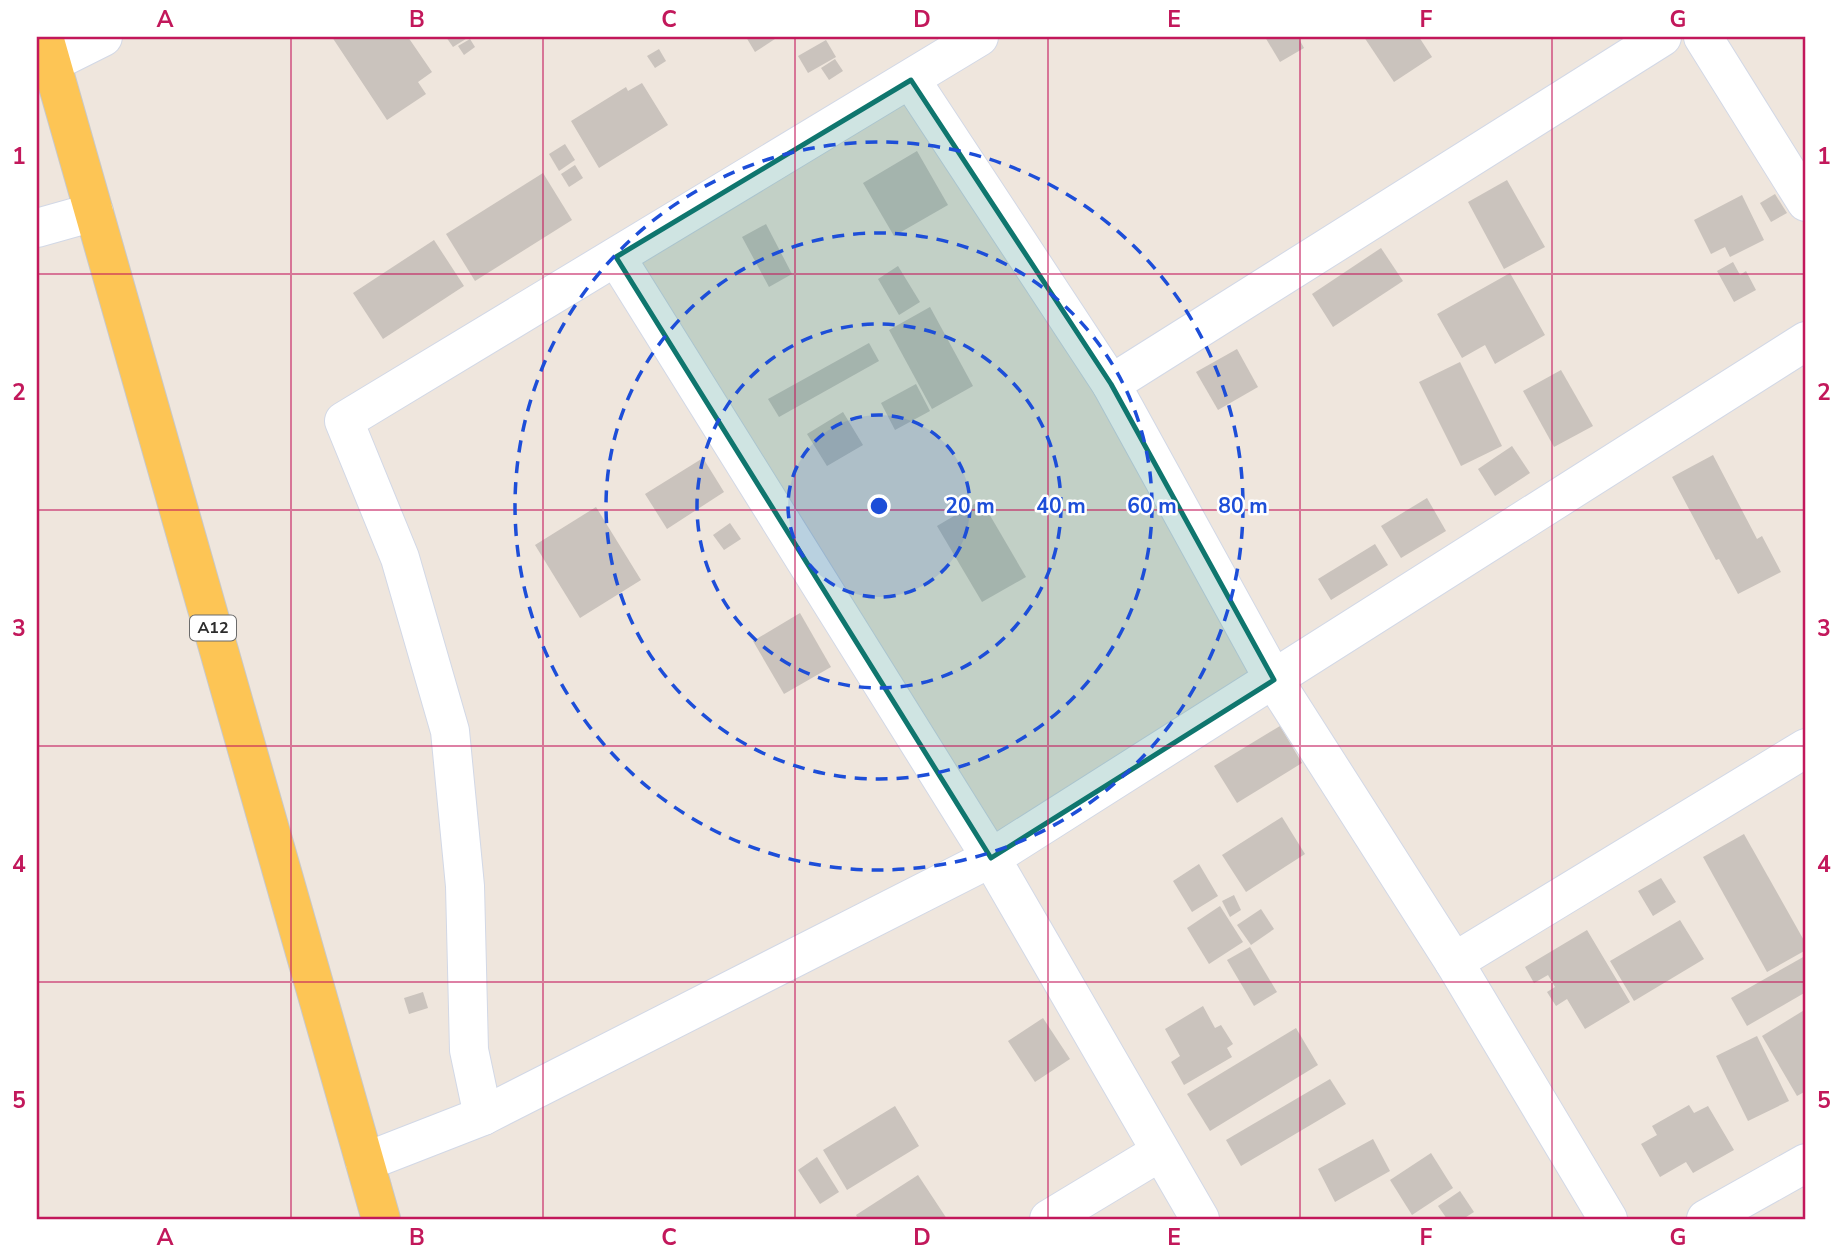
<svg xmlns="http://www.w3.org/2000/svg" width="1843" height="1256" font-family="'Nunito Sans',sans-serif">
	<rect width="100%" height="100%" fill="#efe6dd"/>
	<g fill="#cac3bd">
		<polygon points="332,37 408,37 432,72 418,82 426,94 387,120"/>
		<polygon points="446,37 469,37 453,47"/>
		<polygon points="746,37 778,37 755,52"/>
		<polygon points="1265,37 1298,37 1304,48 1280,62"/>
		<polygon points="1364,37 1419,37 1432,57 1394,82"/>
		<polygon points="470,39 475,47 464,55 458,46"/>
		<polygon points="826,40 836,57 808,73 798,56"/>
		<polygon points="659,49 666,61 655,68 647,56"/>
		<polygon points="835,59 843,71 829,80 821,68"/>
		<polygon points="642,83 668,125 599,168 571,121 626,87 628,91"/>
		<polygon points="565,144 575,160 559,171 549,154"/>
		<polygon points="917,151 948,205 894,236 863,183"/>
		<polygon points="575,165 583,178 569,187 561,174"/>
		<polygon points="543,173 572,220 475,281 446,234"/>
		<polygon points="1507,180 1545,247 1504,269 1468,202"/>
		<polygon points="1775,194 1787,213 1771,222 1760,203"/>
		<polygon points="1742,195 1764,240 1730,257 1725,247 1711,254 1694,220"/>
		<polygon points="766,224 792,274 769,287 742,237"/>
		<polygon points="434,240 464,286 383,339 353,293"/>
		<polygon points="1381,248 1403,281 1333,327 1312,294"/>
		<polygon points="1733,262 1740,275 1746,271 1756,290 1734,302 1717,271"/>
		<polygon points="898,266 920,302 899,315 878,279"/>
		<polygon points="1510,273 1545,335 1495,364 1485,345 1462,358 1437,314"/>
		<polygon points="930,307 973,386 932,409 889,330"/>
		<polygon points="869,343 879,361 779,417 768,399"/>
		<polygon points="1237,349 1258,387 1218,410 1196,372"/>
		<polygon points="1460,362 1502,446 1461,466 1419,382"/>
		<polygon points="1561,370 1593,426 1554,447 1523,391"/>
		<polygon points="916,384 930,411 895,430 881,403"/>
		<polygon points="843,412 863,445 827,466 807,434"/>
		<polygon points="1512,446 1530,473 1495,496 1478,469"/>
		<polygon points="1713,455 1757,539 1762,536 1781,572 1738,594 1719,559 1716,560 1672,477"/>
		<polygon points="703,458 724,492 667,529 645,494"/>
		<polygon points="1427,498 1446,531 1401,558 1381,526"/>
		<polygon points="981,500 1026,577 982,602 937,526"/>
		<polygon points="596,507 641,580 580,618 535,545"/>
		<polygon points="730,523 741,539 724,550 713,535"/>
		<polygon points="1375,544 1388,565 1331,600 1318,579"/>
		<polygon points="800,613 831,667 784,694 753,641"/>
		<polygon points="1280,726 1302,763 1237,803 1214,766"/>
		<polygon points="1282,817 1305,854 1246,892 1222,855"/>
		<polygon points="1744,834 1806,944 1806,950 1767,972 1703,857"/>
		<polygon points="1199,864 1218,896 1192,912 1173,881"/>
		<polygon points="1661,878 1676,902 1653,916 1638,891"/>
		<polygon points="1234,895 1241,910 1230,917 1222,901"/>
		<polygon points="1220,906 1243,942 1209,964 1187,928"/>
		<polygon points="1261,909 1274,929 1251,945 1237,925"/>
		<polygon points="1680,920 1704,959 1634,1001 1610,961"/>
		<polygon points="1587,930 1630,1002 1585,1029 1567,999 1556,1006 1547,992 1555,987 1548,975 1534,983 1525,967"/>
		<polygon points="1250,947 1277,992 1254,1006 1227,960"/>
		<polygon points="1805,956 1806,992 1747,1026 1731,998"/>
		<polygon points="423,992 428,1008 409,1014 404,998"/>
		<polygon points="1203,1006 1215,1028 1221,1025 1233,1044 1227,1048 1232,1057 1184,1085 1171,1062 1180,1056 1165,1029"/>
		<polygon points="1806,1009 1806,1091 1797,1096 1762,1036"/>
		<polygon points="1043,1018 1070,1059 1035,1082 1008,1041"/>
		<polygon points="1296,1028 1318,1065 1210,1131 1187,1094"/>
		<polygon points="1757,1036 1789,1101 1748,1121 1716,1056"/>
		<polygon points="1330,1079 1346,1104 1241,1166 1226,1140"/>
		<polygon points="1689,1105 1694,1113 1708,1106 1734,1150 1693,1173 1686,1162 1660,1177 1641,1144 1657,1135 1652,1126"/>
		<polygon points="895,1106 919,1146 847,1190 823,1150"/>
		<polygon points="1373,1139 1390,1171 1335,1202 1318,1169"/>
		<polygon points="1431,1153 1453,1188 1412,1215 1390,1180"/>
		<polygon points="817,1157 839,1192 820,1204 798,1170"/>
		<polygon points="918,1175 947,1219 858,1219 856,1215"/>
		<polygon points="1460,1191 1474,1212 1463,1219 1447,1219 1438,1206"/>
	</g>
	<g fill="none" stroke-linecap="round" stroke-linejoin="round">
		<defs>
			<g id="minor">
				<polyline points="1703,37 1806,202"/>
				<polyline points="51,63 103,37"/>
				<polyline points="911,80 1111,384 1274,680 1454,962 1608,1219"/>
				<polyline points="37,228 94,212"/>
				<polyline points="616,257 991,858 1200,1219"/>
				<polyline points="1111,384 1662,37"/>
				<polyline points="1454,962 1806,748"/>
				<polyline points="483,1116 469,1050 465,886 450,731 400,558 344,421 979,37"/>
				<polyline points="365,1162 483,1116 991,858 1806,341"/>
				<polyline points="1049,1219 1160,1152"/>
				<polyline points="1706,1219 1806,1163"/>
			</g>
			<polyline id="major" points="44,37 381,1219"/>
		</defs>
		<use href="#minor" stroke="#d2d8e6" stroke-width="40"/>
		<use href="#major" stroke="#c8c8c8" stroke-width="40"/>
		<use href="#minor" stroke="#fff" stroke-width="38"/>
		<use href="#major" stroke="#fdc555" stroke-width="38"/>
	</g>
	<path fill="#0f766e" fill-opacity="0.2" stroke="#0f766e" stroke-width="5" stroke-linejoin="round" d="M 911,80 L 1111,384 L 1274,680 L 991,858 L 616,257 Z"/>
	<path fill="none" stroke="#c2185b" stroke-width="2" stroke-opacity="0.55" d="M 291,37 L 291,1219M 543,37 L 543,1219M 795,37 L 795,1219M 1048,37 L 1048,1219M 1300,37 L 1300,1219M 1552,37 L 1552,1219M 37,274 L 1806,274M 37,510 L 1806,510M 37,746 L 1806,746M 37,982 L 1806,982"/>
	<circle cx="879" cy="506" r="91" fill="#1d4ed8" fill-opacity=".12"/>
	<g fill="none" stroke="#1d4ed8" stroke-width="3.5" stroke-dasharray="12 9">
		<circle cx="879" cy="506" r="91"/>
		<circle cx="879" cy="506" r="182"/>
		<circle cx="879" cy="506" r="273"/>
		<circle cx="879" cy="506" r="364"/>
	</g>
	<g text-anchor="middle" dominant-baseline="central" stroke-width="5" stroke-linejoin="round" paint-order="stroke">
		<rect fill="#fff" stroke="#6b6b6b" stroke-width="2" x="190" y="615.5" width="46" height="25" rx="5"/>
		<g font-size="16" font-weight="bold" fill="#2c2c2c">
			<text x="213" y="628">A12</text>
		</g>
	</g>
	<circle cx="879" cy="506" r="10" fill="#1d4ed8" stroke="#fff" stroke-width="3.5"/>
	<g font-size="21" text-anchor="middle" font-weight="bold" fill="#1d4ed8" stroke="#fff" stroke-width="5" stroke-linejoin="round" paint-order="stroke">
		<text x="970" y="513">20 m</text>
		<text x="1061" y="513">40 m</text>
		<text x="1152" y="513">60 m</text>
		<text x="1243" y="513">80 m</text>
	</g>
	<rect width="1843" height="1256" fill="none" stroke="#ffffff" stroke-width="77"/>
	<rect x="38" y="38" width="1766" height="1180" fill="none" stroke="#c2185b" stroke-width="2.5"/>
	<g font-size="23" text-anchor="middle" font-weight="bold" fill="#c2185b">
		<text x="165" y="27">A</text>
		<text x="417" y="27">B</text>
		<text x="669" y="27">C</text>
		<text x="922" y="27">D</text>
		<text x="1174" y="27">E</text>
		<text x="1426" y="27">F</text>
		<text x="1678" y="27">G</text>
		<text x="19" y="164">1</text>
		<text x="1824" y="164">1</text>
		<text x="19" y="400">2</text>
		<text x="1824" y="400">2</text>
		<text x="19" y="636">3</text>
		<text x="1824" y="636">3</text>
		<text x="19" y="872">4</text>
		<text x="1824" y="872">4</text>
		<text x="19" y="1108">5</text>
		<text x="1824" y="1108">5</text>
		<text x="165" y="1245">A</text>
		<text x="417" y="1245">B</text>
		<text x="669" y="1245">C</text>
		<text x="922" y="1245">D</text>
		<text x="1174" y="1245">E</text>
		<text x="1426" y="1245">F</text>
		<text x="1678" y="1245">G</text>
	</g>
</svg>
